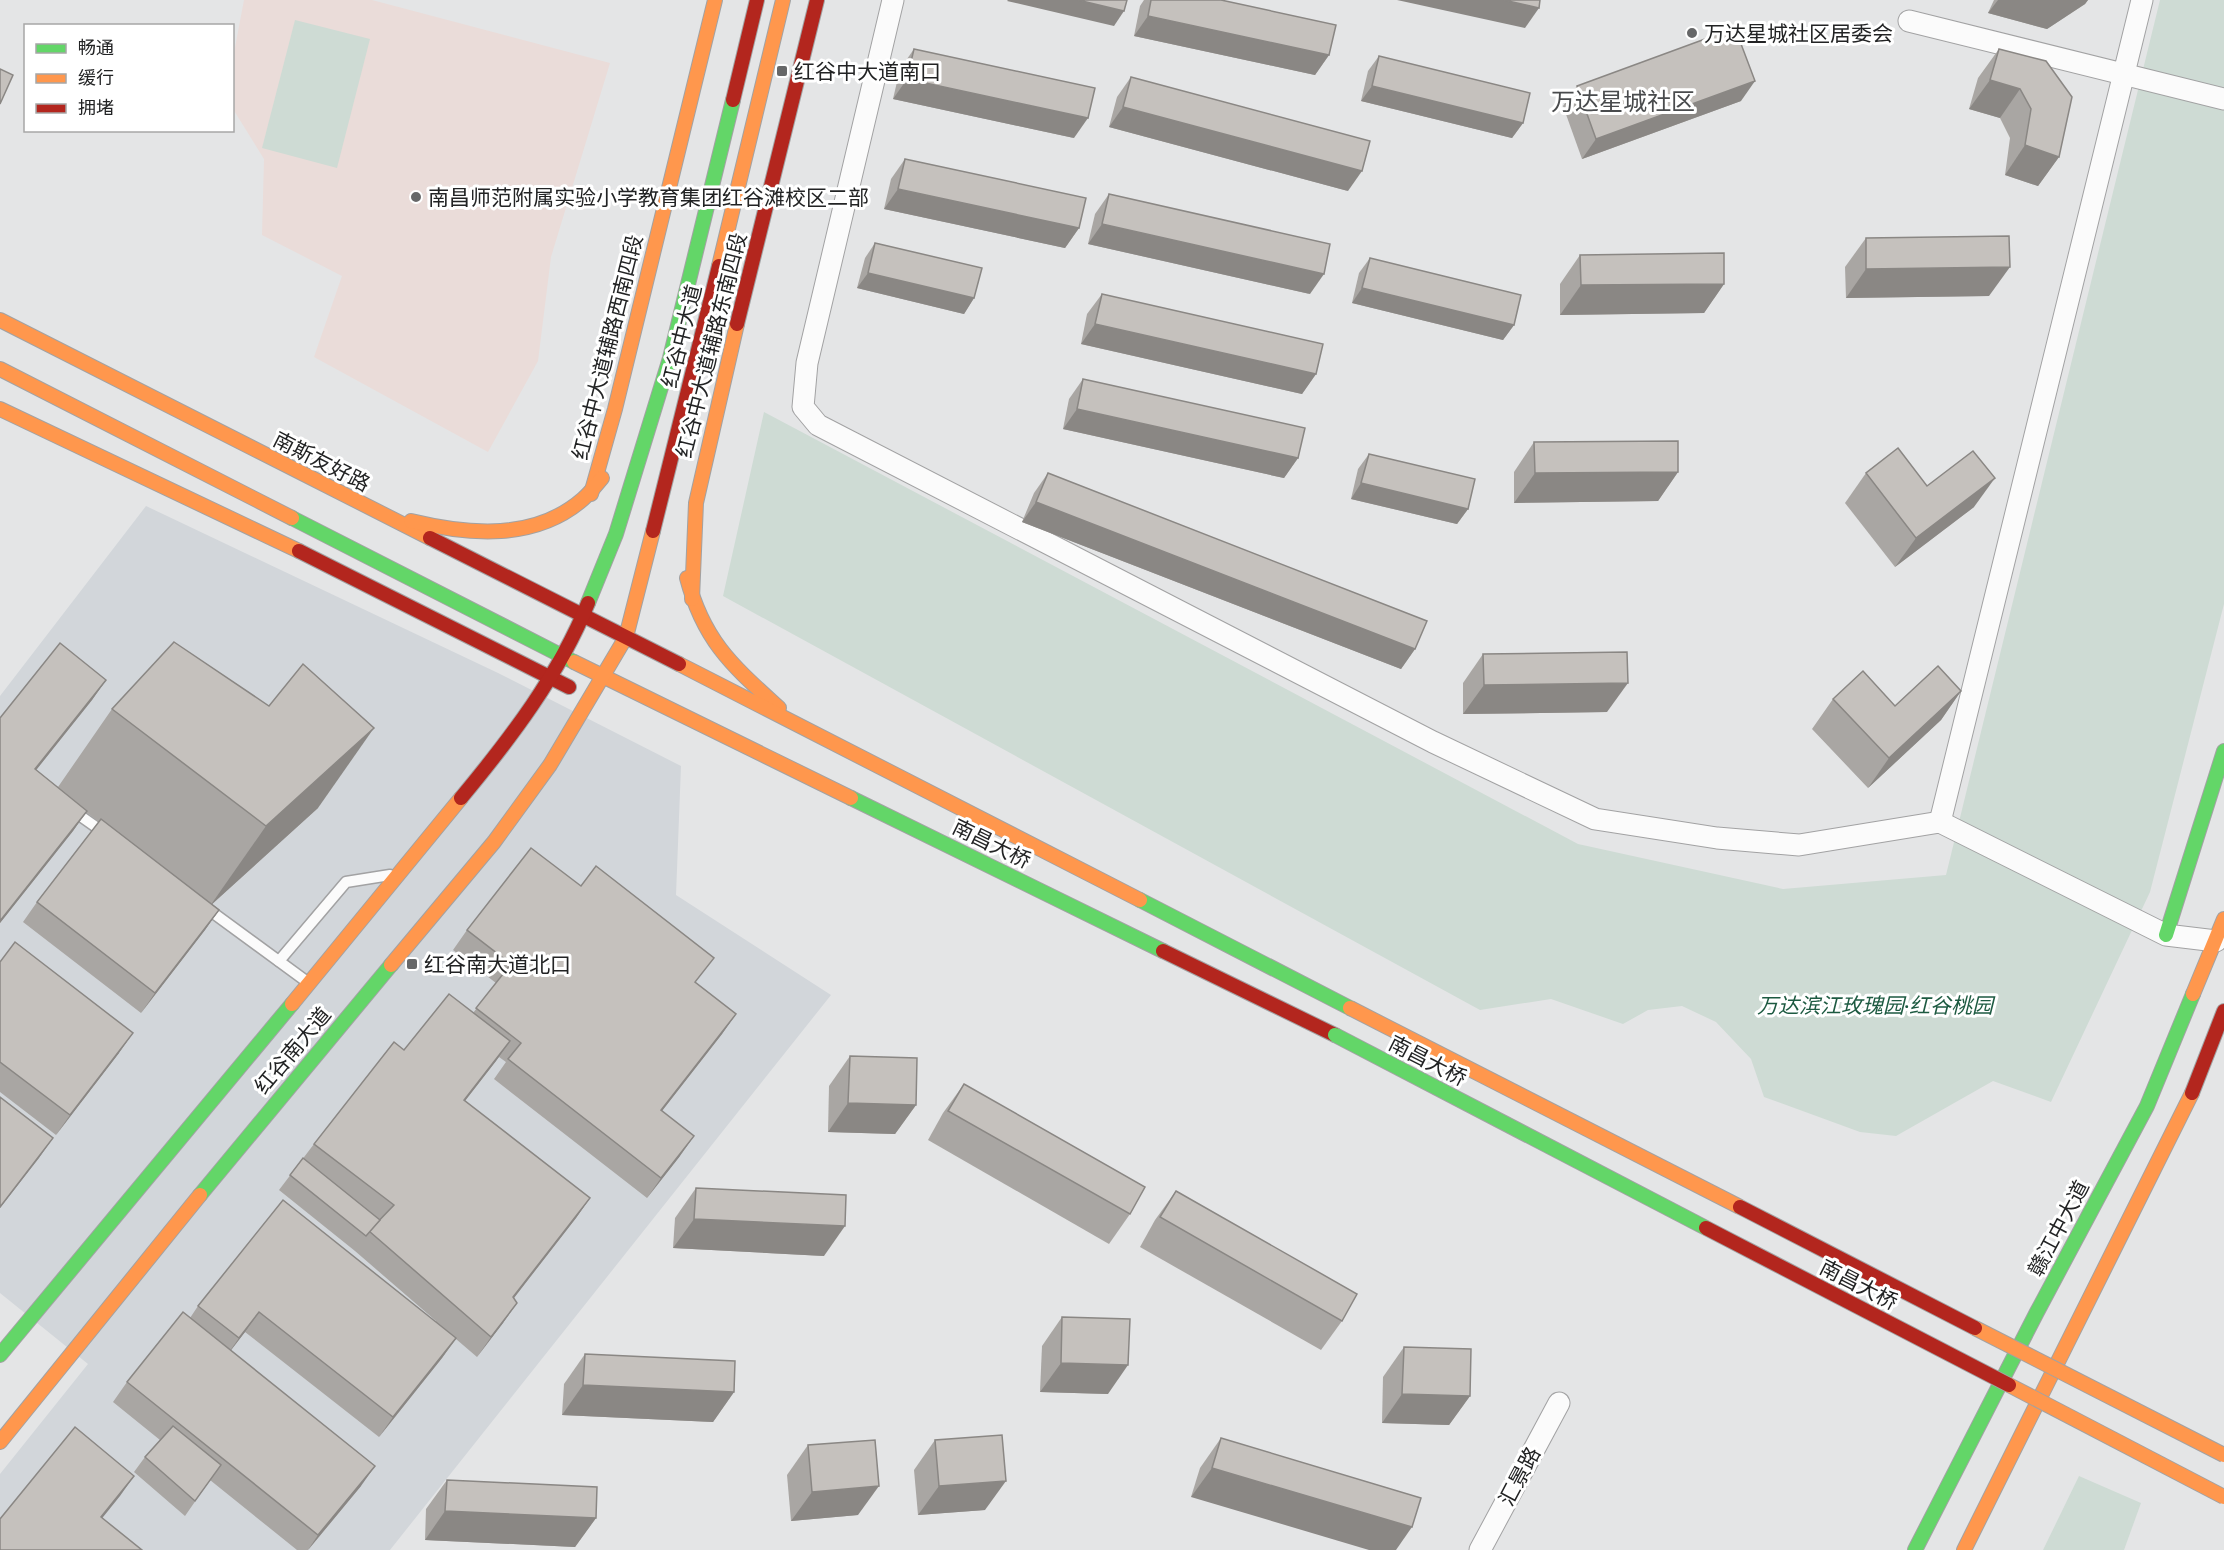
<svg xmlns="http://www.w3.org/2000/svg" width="2224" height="1550" font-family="'PT Serif','Noto Sans SC',serif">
	<rect width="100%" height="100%" fill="#e4e5e6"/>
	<polygon fill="#d2d6da" points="146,506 498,673 681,766 676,895 831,995 390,1550 0,1550 0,1474 88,1364 0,1293 0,696"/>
	<polygon fill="#eadcd9" points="244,0 372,0 610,63 551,257 538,361 488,452 314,357 342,276 262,235 264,159 233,109 233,58"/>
	<g fill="#cedbd4">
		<polygon points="2160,0 2224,0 2224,604 2150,892 2051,1102 1993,1081 1896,1136 1860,1132 1764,1097 1751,1059 1716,1022 1682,1006 1648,1010 1623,1024 1551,999 1480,1010 723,596 764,412 1578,844 1783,889 1946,875"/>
		<polygon points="295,20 370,39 337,168 262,148"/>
		<polygon points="2079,1476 2141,1503 2124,1550 2043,1550"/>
	</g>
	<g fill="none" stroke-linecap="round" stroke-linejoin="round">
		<defs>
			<g id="lane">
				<polyline points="72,810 106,834"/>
				<polyline points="205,907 306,981"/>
				<polyline points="279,961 346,882 390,875"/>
			</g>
			<g id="street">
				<polyline points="893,0 807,363 803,407 818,425 1433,742 1595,819 1717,838 1799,845 1940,822 2166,935 2216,941"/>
				<polyline points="1909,21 2224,99"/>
				<polyline points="1940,822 2142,0"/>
				<polyline points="1480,1550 1559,1403"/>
			</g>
			<g id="fast">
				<polyline points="292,518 574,662"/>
				<polyline points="588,603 616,534 670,358 733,100"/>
				<polyline points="851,798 1163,951"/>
				<polyline points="1140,900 1350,1008"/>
				<polyline points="2166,935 2224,751"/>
				<polyline points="200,1195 391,965"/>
				<polyline points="0,1355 292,1004"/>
				<polyline points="1915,1550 2037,1312 2147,1106 2193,994"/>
			</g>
			<g id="slow">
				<polyline points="719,266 783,0"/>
				<polyline points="0,320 430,538"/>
				<polyline points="0,369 292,518"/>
				<polyline points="0,409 299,551"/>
				<polyline points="591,494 615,409 715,0"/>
				<path d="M 411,521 C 469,535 535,541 583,499 C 590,493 596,485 602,478"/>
				<path d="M 687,578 C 704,642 733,666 779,708"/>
				<polyline points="692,599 696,503 737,324"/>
				<polyline points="574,662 851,798"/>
				<polyline points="679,664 1140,900"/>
				<polyline points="391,965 494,842 550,765 626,637 653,531"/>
				<polyline points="2193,994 2224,919"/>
				<polyline points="292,1004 461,798"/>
				<polyline points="0,1442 200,1195"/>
				<polyline points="1964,1550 2192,1093"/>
			</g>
			<g id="jam">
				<polyline points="733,100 757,0"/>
				<polyline points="737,324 817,0"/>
				<polyline points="653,531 719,266"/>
				<polyline points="430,538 679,664"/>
				<polyline points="299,551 569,687"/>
				<path d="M 461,798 C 510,739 559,675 588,603"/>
				<polyline points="1163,951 1335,1035"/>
				<polyline points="2192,1093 2224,1011"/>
			</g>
		</defs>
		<use href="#lane" stroke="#a2a2a3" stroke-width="13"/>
		<use href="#street" stroke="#a2a2a3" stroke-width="23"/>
		<use href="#fast" stroke="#a2a2a3" stroke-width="16"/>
		<use href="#slow" stroke="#a2a2a3" stroke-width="16"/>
		<use href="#jam" stroke="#a2a2a3" stroke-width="16"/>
		<use href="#lane" stroke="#fbfbfb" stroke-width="10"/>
		<use href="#street" stroke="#fbfbfb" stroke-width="21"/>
		<use href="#fast" stroke="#63d668" stroke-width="14"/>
		<use href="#slow" stroke="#ff974d" stroke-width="14"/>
		<use href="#jam" stroke="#b3261e" stroke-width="14"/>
		<defs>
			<polyline id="fast-bridge" points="1335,1035 1706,1228"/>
			<g id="slow-bridge">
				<polyline points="1350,1008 1740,1207"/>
				<polyline points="1975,1328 2224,1455"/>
				<polyline points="2009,1385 2224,1497"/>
			</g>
			<g id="jam-bridge">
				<polyline points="1740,1207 1975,1328"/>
				<polyline points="1706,1228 2009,1385"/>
			</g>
		</defs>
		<use href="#fast-bridge" stroke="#a2a2a3" stroke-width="16" stroke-linecap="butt"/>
		<use href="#slow-bridge" stroke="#a2a2a3" stroke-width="16" stroke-linecap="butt"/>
		<use href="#jam-bridge" stroke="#a2a2a3" stroke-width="16" stroke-linecap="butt"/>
		<use href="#fast-bridge" stroke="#63d668" stroke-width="14"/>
		<use href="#slow-bridge" stroke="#ff974d" stroke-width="14"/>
		<use href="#jam-bridge" stroke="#b3261e" stroke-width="14"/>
	</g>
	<g fill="#a9a6a3">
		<polygon points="1144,0 1221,0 1329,55 1315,75 1134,36 1140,6"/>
		<polygon points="1994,0 2088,0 2085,4 2047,29 1988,13"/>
		<polygon points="914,49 1074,138 893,99 900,69"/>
		<polygon points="1999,49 2059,157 2038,186 2005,175 2010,138 2000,118 1969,109 1978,78"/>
		<polygon points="1379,56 1523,123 1512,138 1361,101 1368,71"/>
		<polygon points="1131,77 1348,191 1109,127 1117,97"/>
		<polygon points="1577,86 1741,101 1582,159 1563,106"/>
		<polygon points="905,159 1079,228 1065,248 884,209 891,179"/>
		<polygon points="1109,194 1310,294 1088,244 1095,214"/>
		<polygon points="1866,238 1989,296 1846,298 1845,267"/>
		<polygon points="875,243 974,298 964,314 857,288 865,258"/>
		<polygon points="1580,255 1724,284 1704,313 1560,315 1560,284"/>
		<polygon points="1370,258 1514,325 1503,340 1352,303 1359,273"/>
		<polygon points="1102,294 1316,374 1302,394 1081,344 1087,314"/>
		<polygon points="1083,379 1298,458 1284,478 1063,429 1069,399"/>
		<polygon points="1534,442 1678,472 1658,501 1514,503 1514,472"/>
		<polygon points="1369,454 1468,509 1457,524 1351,499 1358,469"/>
		<polygon points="1048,473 1415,649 1401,669 1022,522 1034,493"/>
		<polygon points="1866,473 1927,486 1974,507 1895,567 1845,503"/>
		<polygon points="1483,654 1607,712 1463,714 1463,683"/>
		<polygon points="106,680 92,700 36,770 58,787 112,709 318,808 211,905 219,910 205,930 141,1013 23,922 37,902 99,822 86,812 73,831 0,923 0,718"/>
		<polygon points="1961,691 1941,720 1868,788 1812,729 1833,699 1895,706"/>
		<polygon points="467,930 696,983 736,1014 722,1034 662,1111 680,1156 647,1198 494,1079 506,1062 499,1057 465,1101 590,1198 576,1218 514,1298 503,1323 477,1357 456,1339 442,1358 379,1437 245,1332 231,1350 361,1486 308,1550 297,1550 210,1480 185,1516 134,1472 145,1457 160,1440 113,1402 127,1382 190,1318 198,1306 436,1321 355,1251 279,1190 314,1144 404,1050 473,1013 496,983 453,950"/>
		<polygon points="0,962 119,1053 56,1135 0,1092"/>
		<polygon points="850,1056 916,1105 895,1134 828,1132 829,1086"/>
		<polygon points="964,1084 1130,1214 1109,1244 928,1140 943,1113"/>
		<polygon points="696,1188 824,1256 673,1248 675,1218"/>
		<polygon points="1176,1191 1342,1321 1321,1350 1140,1247 1155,1220"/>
		<polygon points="1062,1317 1108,1394 1040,1392 1042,1346"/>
		<polygon points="1404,1347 1470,1396 1449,1425 1382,1423 1383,1377"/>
		<polygon points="585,1354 734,1392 713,1422 562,1415 564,1384"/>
		<polygon points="1221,1438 1421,1498 1191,1497 1200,1468"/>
		<polygon points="935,1440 985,1510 918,1515 914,1470"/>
		<polygon points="808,1445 858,1515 791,1521 787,1475"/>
		<polygon points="447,1480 596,1518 575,1547 425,1540 426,1509"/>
	</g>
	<g fill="#8a8784">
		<polygon points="1008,0 1078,0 1124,11 1114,26 1007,1"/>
		<polygon points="1397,0 1504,0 1539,8 1525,28"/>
		<polygon points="1998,0 2088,0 2085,4 2047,29 1988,13"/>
		<polygon points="1148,16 1329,55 1315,75 1134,36"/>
		<polygon points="907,79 1088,118 1074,138 893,99"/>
		<polygon points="1990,80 2020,89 2000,118 1969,109"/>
		<polygon points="1755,81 1741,101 1582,159 1596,139"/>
		<polygon points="1372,86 1523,123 1512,138 1361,101"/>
		<polygon points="1123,107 1362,171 1348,191 1109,127"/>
		<polygon points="2025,145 2059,157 2038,186 2005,175"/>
		<polygon points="898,189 1079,228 1065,248 884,209"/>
		<polygon points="1102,224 1324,274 1310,294 1088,244"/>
		<polygon points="2010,267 1989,296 1846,298 1866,269"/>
		<polygon points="868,273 974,298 964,314 857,288"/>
		<polygon points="1724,284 1704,313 1560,315 1581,285"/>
		<polygon points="1362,288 1514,325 1503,340 1352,303"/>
		<polygon points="1095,324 1316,374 1302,394 1081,344"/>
		<polygon points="1077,409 1298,458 1284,478 1063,429"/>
		<polygon points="1678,472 1658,501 1514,503 1535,473"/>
		<polygon points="1995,478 1974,507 1895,567 1916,538"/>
		<polygon points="1361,483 1468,509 1457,524 1351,499"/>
		<polygon points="1036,502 1415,649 1401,669 1022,522"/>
		<polygon points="106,680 92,700 21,789 35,769"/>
		<polygon points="1628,683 1607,712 1463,714 1484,685"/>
		<polygon points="1961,691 1941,720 1868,788 1889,758"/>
		<polygon points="374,728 318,808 210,906 266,826"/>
		<polygon points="87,811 73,831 0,923 0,921"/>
		<polygon points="219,910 205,930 141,1013 155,993"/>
		<polygon points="736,1014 722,1034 647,1130 661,1110"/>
		<polygon points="133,1033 119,1053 56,1135 70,1115"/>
		<polygon points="510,1041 496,1061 450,1120 464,1100"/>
		<polygon points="848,1103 916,1105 895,1134 828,1132"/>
		<polygon points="694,1136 680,1156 647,1198 661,1178"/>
		<polygon points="53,1138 39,1158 0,1208 0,1207"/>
		<polygon points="590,1198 576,1218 499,1317 513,1297"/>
		<polygon points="694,1219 845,1226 824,1256 673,1248"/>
		<polygon points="517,1303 503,1323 477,1357 491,1337"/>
		<polygon points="259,1312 245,1332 225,1358 239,1338"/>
		<polygon points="456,1338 442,1358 379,1437 393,1417"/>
		<polygon points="1061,1363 1128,1365 1108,1394 1040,1392"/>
		<polygon points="583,1385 734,1392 713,1422 562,1415"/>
		<polygon points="1402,1394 1470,1396 1449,1425 1382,1423"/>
		<polygon points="375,1466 361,1486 308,1550 318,1535"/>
		<polygon points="1212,1468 1412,1527 1396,1550 1369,1550 1191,1497"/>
		<polygon points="134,1476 120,1496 87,1537 101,1517"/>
		<polygon points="1006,1481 985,1510 918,1515 939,1486"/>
		<polygon points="879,1486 858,1515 791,1521 812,1492"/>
		<polygon points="445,1511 596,1518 575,1547 425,1540"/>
	</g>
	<g fill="#c5c1bd" stroke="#8a8784" stroke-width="1.5">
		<polygon points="1078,0 1127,0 1124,11"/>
		<polygon points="1151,0 1221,0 1336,25 1329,55 1148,16"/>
		<polygon points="1504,0 1540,0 1539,8"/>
		<polygon points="1735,28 1755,81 1596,139 1577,86"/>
		<polygon points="914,49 1095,88 1088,118 907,79"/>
		<polygon points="1999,49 2046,61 2072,97 2059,157 2025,145 2031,109 2020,89 1990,80"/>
		<polygon points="1379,56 1530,93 1523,123 1372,86"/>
		<polygon points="0,69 13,75 0,104"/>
		<polygon points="1131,77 1370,141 1362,171 1123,107"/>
		<polygon points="905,159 1086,198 1079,228 898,189"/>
		<polygon points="1109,194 1330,244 1324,274 1102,224"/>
		<polygon points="2009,236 2010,267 1866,269 1866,238"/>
		<polygon points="875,243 982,268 974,298 868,273"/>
		<polygon points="1724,253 1724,284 1581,285 1580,255"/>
		<polygon points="1370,258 1521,295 1514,325 1362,288"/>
		<polygon points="1102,294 1323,344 1316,374 1095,324"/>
		<polygon points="1083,379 1305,428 1298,458 1077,409"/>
		<polygon points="1678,441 1678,472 1535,473 1534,442"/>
		<polygon points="1898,448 1927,486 1973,451 1995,478 1916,538 1866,473"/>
		<polygon points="1369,454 1475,479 1468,509 1361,483"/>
		<polygon points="1048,473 1427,621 1415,649 1036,502"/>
		<polygon points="174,642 269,706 303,664 374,728 266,826 112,709"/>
		<polygon points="60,643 106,680 35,769 87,811 0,921 0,718"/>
		<polygon points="1627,652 1628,683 1484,685 1483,654"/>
		<polygon points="1938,666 1961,691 1889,758 1833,699 1863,671 1895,706"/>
		<polygon points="101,819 219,910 155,993 37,902"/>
		<polygon points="531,848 581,886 596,866 714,958 695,982 736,1014 661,1110 694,1136 661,1178 508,1059 521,1043 476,1008 511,964 467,930"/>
		<polygon points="15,942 133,1033 70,1115 0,1062 0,962"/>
		<polygon points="449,994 510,1041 464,1100 590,1198 513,1297 517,1303 491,1337 369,1231 394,1205 314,1144 394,1042 404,1050"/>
		<polygon points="850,1056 917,1058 916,1105 848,1103"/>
		<polygon points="964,1084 1145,1187 1130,1214 948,1111"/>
		<polygon points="0,1097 53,1138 0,1207"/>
		<polygon points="303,1158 380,1220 366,1236 290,1175"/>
		<polygon points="696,1188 846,1195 845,1226 694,1219"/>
		<polygon points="1176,1191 1357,1294 1342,1321 1160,1217"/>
		<polygon points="283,1200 456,1338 393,1417 259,1312 239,1338 198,1306"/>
		<polygon points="183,1312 375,1466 318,1535 127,1382"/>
		<polygon points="1062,1317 1130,1319 1128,1365 1061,1363"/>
		<polygon points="1404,1347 1471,1349 1470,1396 1402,1394"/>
		<polygon points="585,1354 735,1361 734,1392 583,1385"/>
		<polygon points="173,1426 221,1465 195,1501 145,1457"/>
		<polygon points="75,1427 134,1476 101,1517 142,1550 0,1550 0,1519"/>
		<polygon points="1002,1435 1006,1481 939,1486 935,1440"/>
		<polygon points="1221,1438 1421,1498 1412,1527 1212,1468"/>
		<polygon points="875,1440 879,1486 812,1492 808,1445"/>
		<polygon points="447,1480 597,1487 596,1518 445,1511"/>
	</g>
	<g fill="#666768" stroke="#fff" stroke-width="2">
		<circle cx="1692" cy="33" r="6"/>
		<rect x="776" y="65" width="12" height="12" rx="3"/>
		<circle cx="416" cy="197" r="6"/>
		<rect x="406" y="958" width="12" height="12" rx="3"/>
	</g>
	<g text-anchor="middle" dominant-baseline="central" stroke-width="6" stroke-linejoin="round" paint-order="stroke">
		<g font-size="21" fill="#222324" stroke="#fff" text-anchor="start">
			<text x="1704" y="33">万达星城社区居委会</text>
			<text x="794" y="71">红谷中大道南口</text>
			<text x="428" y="197">南昌师范附属实验小学教育集团红谷滩校区二部</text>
			<text x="424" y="964">红谷南大道北口</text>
		</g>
		<g font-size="21" fill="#222324" stroke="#fff">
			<text transform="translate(681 336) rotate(-76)">红谷中大道</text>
			<text transform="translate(711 345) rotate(-76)">红谷中大道辅路东南四段</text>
			<text transform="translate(607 347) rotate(-76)">红谷中大道辅路西南四段</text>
			<text transform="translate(322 461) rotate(27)">南斯友好路</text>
			<text transform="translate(992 843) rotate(26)">南昌大桥</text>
			<text transform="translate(292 1050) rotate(-50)">红谷南大道</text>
			<text transform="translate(1428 1060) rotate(27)">南昌大桥</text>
			<text transform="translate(2058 1228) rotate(-62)">赣江中大道</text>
			<text transform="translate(1859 1284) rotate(27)">南昌大桥</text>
			<text transform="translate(1519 1476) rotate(-62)">汇景路</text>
		</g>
		<g font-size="21" font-style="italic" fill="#1d5a41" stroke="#fff">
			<text x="1875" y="1005">万达滨江玫瑰园·红谷桃园</text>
		</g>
		<g font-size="24" fill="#494b4d" stroke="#fff">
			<text x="1623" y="101">万达星城社区</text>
		</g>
	</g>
	<rect x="24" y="24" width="210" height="108" fill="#ffffff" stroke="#a7a7a7" stroke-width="1.5"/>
	<rect x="36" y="44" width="30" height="9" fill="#63d668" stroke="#a7a7a7" stroke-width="1.5"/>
	<text x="78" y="54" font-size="18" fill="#222324">畅通</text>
	<rect x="36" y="74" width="30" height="9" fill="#ff974d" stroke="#a7a7a7" stroke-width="1.5"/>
	<text x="78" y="84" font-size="18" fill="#222324">缓行</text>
	<rect x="36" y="104" width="30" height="9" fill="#b3261e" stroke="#a7a7a7" stroke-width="1.5"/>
	<text x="78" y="114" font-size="18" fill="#222324">拥堵</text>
</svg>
